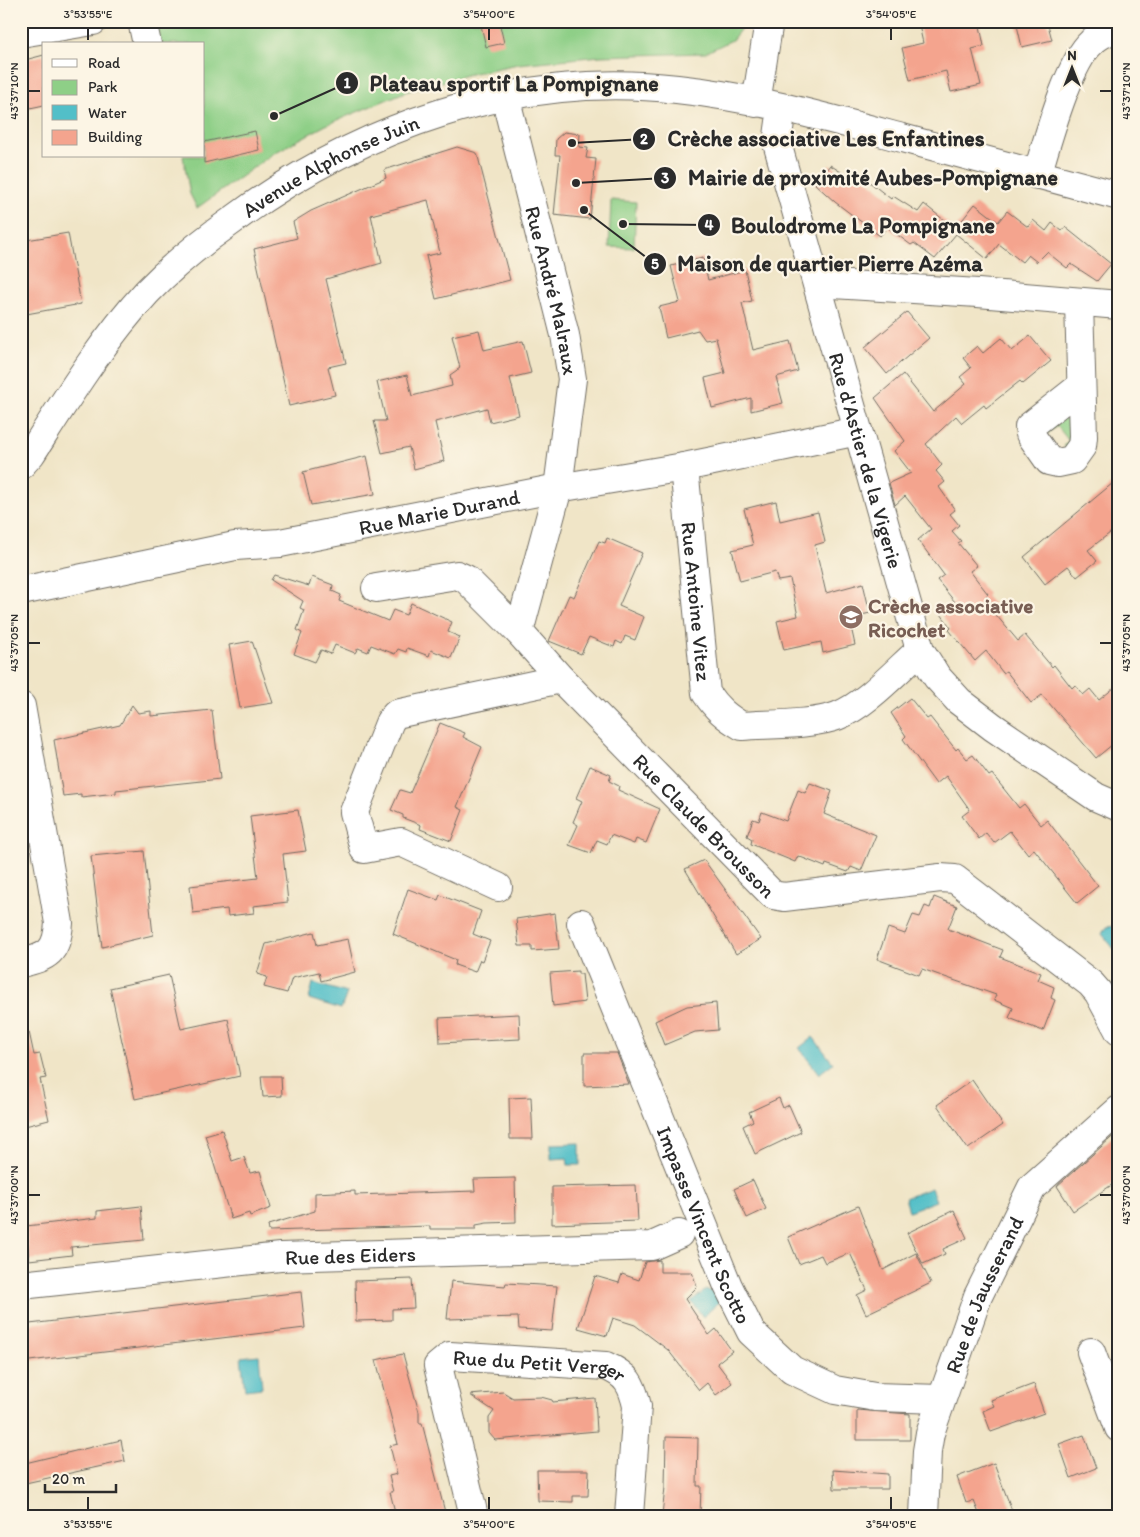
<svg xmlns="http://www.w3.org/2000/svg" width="1140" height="1537" font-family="Itim,sans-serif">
	<rect width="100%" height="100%" fill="#fcf5e5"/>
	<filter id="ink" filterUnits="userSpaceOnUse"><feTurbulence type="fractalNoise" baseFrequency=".02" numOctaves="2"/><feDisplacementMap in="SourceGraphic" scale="10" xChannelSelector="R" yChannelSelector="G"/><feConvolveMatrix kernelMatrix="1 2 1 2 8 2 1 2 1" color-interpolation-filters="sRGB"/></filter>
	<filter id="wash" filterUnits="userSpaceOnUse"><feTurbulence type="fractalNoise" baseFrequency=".0096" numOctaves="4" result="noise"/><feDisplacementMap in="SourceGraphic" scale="20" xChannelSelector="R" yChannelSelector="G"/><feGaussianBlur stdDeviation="1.12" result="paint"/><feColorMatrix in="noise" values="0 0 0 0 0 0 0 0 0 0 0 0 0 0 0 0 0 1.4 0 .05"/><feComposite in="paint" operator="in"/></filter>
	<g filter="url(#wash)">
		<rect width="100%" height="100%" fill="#f0e5c7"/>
		<g fill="#8ecf87" stroke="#5c7d59">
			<polygon points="155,21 747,21 732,40 705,53 601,56 518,64 470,74 405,92 326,125 274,153 197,208 190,194 183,156 204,156 204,44 160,44"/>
			<polygon points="611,200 636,202 634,248 609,247"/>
			<path d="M 1074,410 L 1069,451 L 1064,445 L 1069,441 L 1057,426 L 1047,434 C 1047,421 1065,415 1074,410 Z"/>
		</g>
		<g fill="#52bfc8" stroke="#3e757a">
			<polygon points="1115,926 1119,932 1119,955 1102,934 1106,927"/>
			<polygon points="313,983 347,993 341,1009 309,999"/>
			<polygon points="813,1037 833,1063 819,1074 799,1048"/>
			<polygon points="580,1143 580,1165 568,1165 567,1158 551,1159 551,1144"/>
			<polygon points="931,1188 936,1201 909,1211 905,1198"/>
			<polygon points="706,1290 716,1292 720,1301 703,1317 691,1301"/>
			<polygon points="259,1355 262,1388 245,1390 241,1357"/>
		</g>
		<g id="blocks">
			<g fill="#f4a48e">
				<polygon points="480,21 499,21 504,43 486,47"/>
				<polygon points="918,21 979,21 984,46 972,49 981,85 951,92 946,71 910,80 902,48 923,43"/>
				<polygon points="1016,21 1047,21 1052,40 1022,47"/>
				<polygon points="44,55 44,105 21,110 21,61"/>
				<polygon points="255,131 259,150 204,163 204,142"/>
				<polygon points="564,132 580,134 579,147 588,148 586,158 596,159 590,219 554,215 560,155 555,155 556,139"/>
				<polygon points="457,147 477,153 510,280 436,299 426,256 440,253 428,200 371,215 382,263 326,279 346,363 328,367 335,395 289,406 254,249 297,238 293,222 311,211 386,178 384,170"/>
				<polygon points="830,165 852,179 858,173 891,199 893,196 918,212 924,204 955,229 975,204 998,222 1007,211 1028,227 1033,220 1046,231 1052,223 1062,231 1065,227 1111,264 1097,281 1071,264 1067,268 1047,252 1037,262 1028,255 1022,262 999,244 987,259 956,234 935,259 914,243 911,245 887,227 880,236 835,202 815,184"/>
				<polygon points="68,233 81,304 21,315 21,241"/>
				<polygon points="703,258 708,280 745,270 752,301 742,303 753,350 790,341 798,371 776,377 783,403 751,411 751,398 712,408 705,378 725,373 716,338 705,340 698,330 666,338 659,307 680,302 671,266"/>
				<polygon points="907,312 929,338 887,374 865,347"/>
				<polygon points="479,330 484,350 523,341 531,373 510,378 519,415 490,422 487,408 435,422 444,461 414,469 409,447 382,453 374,421 386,421 377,382 407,375 412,396 452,386 450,375 460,368 452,336"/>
				<polygon points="1030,336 1051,361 1023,384 1020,381 986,408 984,405 962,423 956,416 926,444 942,465 936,471 945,482 939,487 955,510 950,514 959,525 952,531 961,541 958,543 977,566 970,571 988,594 986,596 995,606 991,609 1018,641 1025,635 1052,667 1054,665 1072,688 1075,685 1083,695 1090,689 1099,700 1119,684 1119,739 1096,758 1042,695 1031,703 1006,671 1003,673 986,651 975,661 949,630 951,628 941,614 955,602 937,580 944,575 918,540 931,529 905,496 895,505 889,483 911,473 894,451 905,441 875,398 903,374 933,412 966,384 960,377 971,368 963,358 977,346 983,353 1001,338 1012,351"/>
				<polygon points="367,456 375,494 311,505 303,472"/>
				<polygon points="1119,478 1119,526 1088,550 1097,561 1077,577 1068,566 1045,584 1024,557"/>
				<polygon points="776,501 780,521 818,512 825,542 815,545 826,593 863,583 870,613 849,618 855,645 823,653 821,642 784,650 777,621 798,616 790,579 778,581 775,572 740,581 732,550 753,545 744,509"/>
				<polygon points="607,538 642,553 619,606 644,617 635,640 625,636 622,644 616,641 614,647 589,637 581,654 549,641 569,595 574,597 599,541 605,543"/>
				<polygon points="274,575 309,586 312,577 333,585 332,591 341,595 339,601 388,621 393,610 406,615 411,603 452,622 448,632 460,637 451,658 431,650 429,656 407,648 406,652 398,649 395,654 371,645 368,652 358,648 355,653 335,645 331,654 321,650 315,662 294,654 302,633 297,630 304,610 300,608 303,601 271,580"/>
				<polygon points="252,641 273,703 240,708 229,645"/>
				<polygon points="910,698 927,719 930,717 956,750 958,748 967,759 973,755 989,776 992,774 1019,808 1024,804 1041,825 1047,820 1098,886 1077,903 1034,849 1028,854 1010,831 994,843 986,833 979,839 962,816 970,810 946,776 936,784 903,739 906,736 891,713"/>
				<polygon points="132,705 138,713 151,711 151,716 212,710 220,779 116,790 116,793 81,797 81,794 63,796 54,740 120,725"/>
				<polygon points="440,723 465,733 463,737 482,747 457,807 463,810 451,841 420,829 421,825 403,818 403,815 391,810 400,790 410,793"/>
				<polygon points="590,766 611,775 609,781 619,786 618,790 660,809 646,843 636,839 634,844 611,835 607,844 597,840 591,853 569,845 578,825 573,822 582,801 576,798"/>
				<polygon points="810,783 832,791 824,814 876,835 861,871 851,867 848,872 826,864 825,867 798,856 795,862 751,844 752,839 747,836 753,819 759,821 762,812 786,821 798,790 805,793"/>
				<polygon points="298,810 306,851 283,854 288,902 253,906 254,913 228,916 227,909 193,913 190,886 258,878 250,816"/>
				<polygon points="144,851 153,935 102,947 91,856"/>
				<polygon points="704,860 761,939 736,954 685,869"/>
				<polygon points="408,889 438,900 440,895 481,911 473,934 490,941 482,961 480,960 475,972 455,965 456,960 393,934"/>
				<polygon points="934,897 957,906 948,929 1003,950 1000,957 1041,973 1038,980 1054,987 1051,998 1055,1000 1043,1031 1009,1018 1013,1008 994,1000 996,995 922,969 919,975 877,959 888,928 905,934 913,915 920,917 925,906 930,908"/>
				<polygon points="555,913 559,949 532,951 532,946 519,946 516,919"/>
				<polygon points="314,932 317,945 348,939 355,972 321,981 319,972 292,978 287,993 264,987 267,977 257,974 266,944"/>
				<polygon points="578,971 578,974 582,974 585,1002 553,1006 550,973"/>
				<polygon points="169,975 181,1029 228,1019 240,1076 135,1099 110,988"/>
				<polygon points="716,1003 718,1030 695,1032 664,1045 655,1021 687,1006"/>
				<polygon points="519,1014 520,1039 440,1043 439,1018"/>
				<polygon points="29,1032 34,1055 40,1054 46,1078 40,1079 49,1120 21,1127 21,1033"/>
				<polygon points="584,1053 617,1053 629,1084 584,1086"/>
				<polygon points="261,1076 281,1076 282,1096 263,1097"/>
				<polygon points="972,1080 1003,1125 968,1149 937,1105"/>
				<polygon points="531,1097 533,1139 510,1139 509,1098"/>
				<polygon points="779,1098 783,1108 789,1105 801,1132 755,1154 743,1126 753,1121 749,1112"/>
				<polygon points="222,1130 232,1161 244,1157 250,1173 260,1171 271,1208 250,1216 249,1213 231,1219 205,1135"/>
				<polygon points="1119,1131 1119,1180 1073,1211 1057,1186"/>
				<polygon points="515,1178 516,1222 487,1223 476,1225 476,1229 430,1229 430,1226 269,1231 268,1225 315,1211 315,1193 355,1191 355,1195 475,1191 474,1179"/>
				<polygon points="753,1180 766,1209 747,1218 734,1189"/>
				<polygon points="636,1185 638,1221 552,1224 552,1187"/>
				<polygon points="141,1206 144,1240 71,1247 72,1255 29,1260 26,1226 97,1218 97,1211"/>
				<polygon points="858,1206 883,1270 916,1253 931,1283 866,1314 857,1295 867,1290 850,1253 825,1263 821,1255 799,1264 788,1237"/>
				<polygon points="954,1210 967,1238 943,1249 945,1254 923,1264 907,1233"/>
				<polygon points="660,1260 660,1272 692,1272 697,1287 685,1299 709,1335 716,1329 732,1351 717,1363 732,1383 716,1395 707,1383 699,1390 668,1350 635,1325 613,1318 607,1336 578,1328 595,1276 619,1283 622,1274 639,1280 645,1262"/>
				<polygon points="412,1279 414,1308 392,1309 392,1320 356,1321 355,1281"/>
				<polygon points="451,1281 505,1286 506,1283 557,1286 552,1331 519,1329 518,1317 447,1319"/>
				<polygon points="301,1292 305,1328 21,1362 21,1325"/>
				<polygon points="403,1354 419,1412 419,1423 422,1423 446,1516 396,1516 390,1492 393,1492 389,1476 397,1474 390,1446 398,1444 376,1360"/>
				<polygon points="1034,1384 1044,1413 991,1432 983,1411 994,1406 991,1400"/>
				<polygon points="503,1392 513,1398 541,1397 552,1400 553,1402 595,1398 597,1431 495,1440 489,1433 489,1418 494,1411 470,1395"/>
				<polygon points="857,1410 910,1414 910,1440 857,1440"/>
				<polygon points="1084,1435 1096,1468 1071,1478 1059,1444"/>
				<polygon points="666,1437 698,1438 697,1486 701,1486 700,1516 662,1516 665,1487"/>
				<polygon points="121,1440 125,1461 21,1484 21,1464"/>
				<polygon points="994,1463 1014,1516 980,1516 974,1501 966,1503 957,1477"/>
				<polygon points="537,1470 589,1470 588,1496 573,1496 573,1502 538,1501"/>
				<polygon points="833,1470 888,1474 888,1489 834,1489"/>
			</g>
		</g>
	</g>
	<g filter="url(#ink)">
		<use href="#blocks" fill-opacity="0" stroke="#706c62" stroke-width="1"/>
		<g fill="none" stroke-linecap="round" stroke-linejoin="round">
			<defs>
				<g id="minor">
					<polyline points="142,21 147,44"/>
					<polyline points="21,33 93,21"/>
					<path id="s1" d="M 505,96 L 565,335 L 572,379 L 558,488 L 519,632 L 561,679 L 773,895 L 784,897 L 940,878 L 955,879 L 1091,984 L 1098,992 L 1119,1031"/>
					<polyline points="756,103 769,21"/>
					<path id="s2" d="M 782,108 L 777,143 L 920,650 L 937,677 L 959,701 L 993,727 L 1096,797 L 1119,807"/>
					<path d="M 1037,175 C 1047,142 1068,63 1092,42 C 1099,34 1109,31 1119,27"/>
					<polyline points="817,283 978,293 1119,305"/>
					<polyline points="1079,303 1083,437 1082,446 1072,460 1058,463 1049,461 1030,434 1029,427 1081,386"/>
					<path id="s3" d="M 21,465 L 31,454 C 67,398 102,341 147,292 C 173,265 203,241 233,220 C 359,127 518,70 677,89 C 753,97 828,118 902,138 C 974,157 1047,177 1119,196"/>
					<path id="s4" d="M 684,467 L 706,693 C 716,708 726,717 742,726 C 768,724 813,725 837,716 C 866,705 897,670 920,650"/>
					<polyline points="376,588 457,575 466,579 519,632"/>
					<path id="s5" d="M 21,591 L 235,546 L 280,543 L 558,488 L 684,467 L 858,431"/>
					<path d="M 21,706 L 59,923 C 57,952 48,957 21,963"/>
					<polyline points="498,887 401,842 364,849 354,812 390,721 396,714 561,679"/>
					<path id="s6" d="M 581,923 L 728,1286 L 751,1332 L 792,1370 L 835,1390 L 875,1397 L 941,1399"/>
					<path id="s7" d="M 21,1285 L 280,1257 L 652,1246 L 679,1234"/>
					<polyline points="1091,1352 1119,1428"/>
					<path id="s8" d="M 474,1516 L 438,1366 L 450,1356 L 606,1366 C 627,1375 632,1384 637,1406 L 629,1516"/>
					<path id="s9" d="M 924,1516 L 927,1451 L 930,1433 L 978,1296 L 1032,1187 L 1119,1110"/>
				</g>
			</defs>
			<use href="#minor" stroke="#706c62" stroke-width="30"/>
			<use href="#minor" stroke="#fff" stroke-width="28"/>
		</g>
	</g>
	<path fill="none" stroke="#2b2b2b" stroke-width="2" d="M 88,28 L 88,40M 489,28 L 489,40M 891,28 L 891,40M 28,91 L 40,91M 1100,91 L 1112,91M 28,643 L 40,643M 1100,643 L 1112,643M 28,1195 L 40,1195M 1100,1195 L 1112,1195M 88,1497 L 88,1510M 489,1497 L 489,1510M 891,1497 L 891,1510"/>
	<defs>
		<symbol id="school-disc" viewBox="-11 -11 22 22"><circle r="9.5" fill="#8d6e63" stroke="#fcf5e5"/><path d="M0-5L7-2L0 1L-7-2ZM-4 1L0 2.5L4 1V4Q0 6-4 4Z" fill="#fff"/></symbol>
	</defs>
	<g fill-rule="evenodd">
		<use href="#school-disc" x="837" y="603" width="28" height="28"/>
	</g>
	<g text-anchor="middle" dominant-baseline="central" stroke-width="4.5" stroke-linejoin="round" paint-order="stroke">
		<g font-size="21" fill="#2b2b2b" stroke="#fcf5e5">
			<text stroke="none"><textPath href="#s3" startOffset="439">Avenue Alphonse Juin</textPath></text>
			<text stroke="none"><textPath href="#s1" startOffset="200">Rue André Malraux</textPath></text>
			<text stroke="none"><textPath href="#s2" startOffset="365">Rue d'Astier de la Vigerie</textPath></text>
			<text stroke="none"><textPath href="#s5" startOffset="426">Rue Marie Durand</textPath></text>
			<text stroke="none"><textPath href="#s4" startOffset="135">Rue Antoine Vitez</textPath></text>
			<text stroke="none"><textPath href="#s1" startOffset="818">Rue Claude Brousson</textPath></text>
			<text stroke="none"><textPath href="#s6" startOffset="326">Impasse Vincent Scotto</textPath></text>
			<text stroke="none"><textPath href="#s7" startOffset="331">Rue des Eiders</textPath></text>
			<text stroke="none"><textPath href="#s9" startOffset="232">Rue de Jausserand</textPath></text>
			<text stroke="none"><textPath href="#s8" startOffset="260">Rue du Petit Verger</textPath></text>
		</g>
		<g font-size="21" font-weight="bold" fill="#785e54" stroke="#fcf5e5" text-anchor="start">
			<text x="868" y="605">Crèche associative<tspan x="868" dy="24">Ricochet</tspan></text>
		</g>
	</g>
	<path fill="none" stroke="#2b2b2b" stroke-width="2" d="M274 116L347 83M572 143L644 139M576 183L665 178M623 224L709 225M584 210L655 264"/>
	<g fill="#2b2b2b" stroke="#fcf5e5" stroke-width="2">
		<circle cx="274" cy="116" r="5"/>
		<circle cx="572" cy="143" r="5"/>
		<circle cx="576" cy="183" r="5"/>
		<circle cx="623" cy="224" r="5"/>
		<circle cx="584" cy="210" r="5"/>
		<circle cx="347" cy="83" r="12"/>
		<circle cx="644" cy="139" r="12"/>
		<circle cx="665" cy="178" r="12"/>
		<circle cx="709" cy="225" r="12"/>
		<circle cx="655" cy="264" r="12"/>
	</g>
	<g font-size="15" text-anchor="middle" font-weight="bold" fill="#fff">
		<text x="347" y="88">1</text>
		<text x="644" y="144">2</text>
		<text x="665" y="183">3</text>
		<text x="709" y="230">4</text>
		<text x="655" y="269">5</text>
	</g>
	<g font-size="22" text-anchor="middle" font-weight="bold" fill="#2b2b2b" stroke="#fcf5e5" stroke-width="4.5" stroke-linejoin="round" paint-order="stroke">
		<text x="514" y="91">Plateau sportif La Pompignane</text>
		<text x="826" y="146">Crèche associative Les Enfantines</text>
		<text x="873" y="185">Mairie de proximité Aubes-Pompignane</text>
		<text x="863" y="233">Boulodrome La Pompignane</text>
		<text x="830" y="271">Maison de quartier Pierre Azéma</text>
	</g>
	<rect width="1140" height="1537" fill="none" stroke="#fcf5e5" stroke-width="55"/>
	<rect x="42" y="42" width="162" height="115" fill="#fcf5e5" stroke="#a8a49b"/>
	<rect x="52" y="59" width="25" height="8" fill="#ffffff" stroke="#a8a49b"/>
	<text x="88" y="68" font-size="15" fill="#2b2b2b">Road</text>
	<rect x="52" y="80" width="25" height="15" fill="#8ecf87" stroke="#a8a49b"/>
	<text x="88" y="92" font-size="15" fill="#2b2b2b">Park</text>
	<rect x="52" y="105" width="25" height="15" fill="#52bfc8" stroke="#a8a49b"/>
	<text x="88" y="118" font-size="15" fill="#2b2b2b">Water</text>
	<rect x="52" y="130" width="25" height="15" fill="#f4a48e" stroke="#a8a49b"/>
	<text x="88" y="142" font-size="15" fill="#2b2b2b">Building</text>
	<g transform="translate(1072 68)" stroke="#fcf5e5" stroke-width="4" paint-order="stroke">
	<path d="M0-4L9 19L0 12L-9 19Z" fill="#2b2b2b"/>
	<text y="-8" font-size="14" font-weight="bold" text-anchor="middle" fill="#2b2b2b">N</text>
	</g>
	<path d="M45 1484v8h71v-8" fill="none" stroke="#2b2b2b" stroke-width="2.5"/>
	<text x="52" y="1484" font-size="15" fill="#2b2b2b" stroke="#fcf5e5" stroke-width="4" paint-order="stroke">20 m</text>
	<rect x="28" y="28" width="1084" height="1482" fill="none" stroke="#2b2b2b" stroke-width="2"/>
	<g font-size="12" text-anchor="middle" fill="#2b2b2b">
		<text x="88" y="18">3°53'55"E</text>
		<text x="489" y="18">3°54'00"E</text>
		<text x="891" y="18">3°54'05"E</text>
		<text transform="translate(14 91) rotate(-90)" y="4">43°37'10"N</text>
		<text transform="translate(1126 91) rotate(-90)" y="4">43°37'10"N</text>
		<text transform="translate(14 643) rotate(-90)" y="4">43°37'05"N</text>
		<text transform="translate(1126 643) rotate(-90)" y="4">43°37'05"N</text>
		<text transform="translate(14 1195) rotate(-90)" y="4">43°37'00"N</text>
		<text transform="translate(1126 1195) rotate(-90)" y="4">43°37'00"N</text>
		<text x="88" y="1528">3°53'55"E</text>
		<text x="489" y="1528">3°54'00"E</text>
		<text x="891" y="1528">3°54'05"E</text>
	</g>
</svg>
